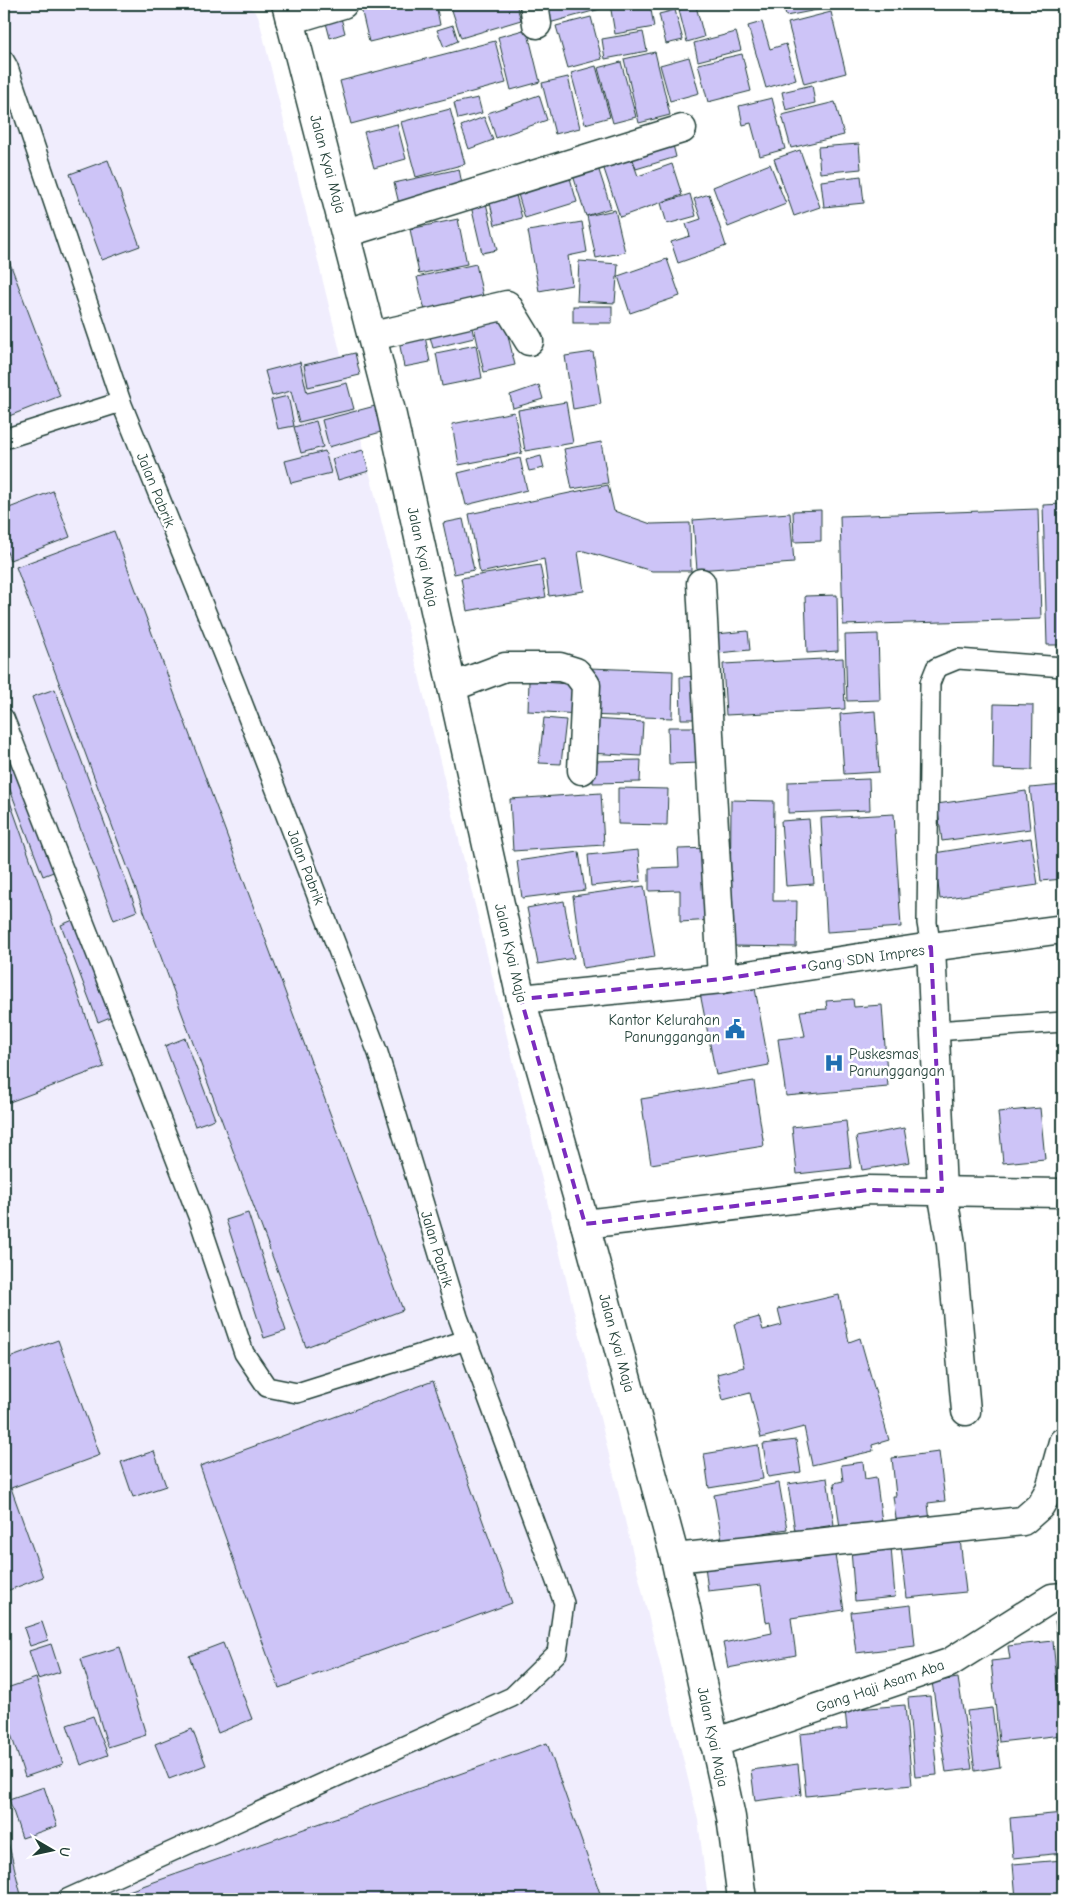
<svg xmlns="http://www.w3.org/2000/svg" width="1067" height="1903" font-family="'Comic Neue',sans-serif">
	<rect width="100%" height="100%" fill="#fff"/>
	<filter id="ink" filterUnits="userSpaceOnUse"><feTurbulence type="fractalNoise" baseFrequency=".02" numOctaves="2"/><feDisplacementMap in="SourceGraphic" scale="10" xChannelSelector="R" yChannelSelector="G"/><feConvolveMatrix kernelMatrix="1 2 1 2 8 2 1 2 1" color-interpolation-filters="sRGB"/></filter>
	<g filter="url(#ink)">
		<polygon fill="#f0edfd" points="4,4 246,4 258,15 698,1820 708,1899 4,1899"/>
		<g fill="#cdc4f7" stroke="#1f3d34">
			<polygon points="360,4 436,4 440,25 369,42"/>
			<polygon points="450,4 516,4 521,20 461,38"/>
			<polygon points="544,4 603,4 604,8 549,23"/>
			<polygon points="610,4 650,4 654,27 615,34"/>
			<polygon points="656,4 684,4 658,9"/>
			<polygon points="783,4 826,4 827,8 786,16"/>
			<polygon points="696,6 704,37 687,42 679,10"/>
			<polygon points="675,10 683,40 666,44 659,14"/>
			<polygon points="831,12 846,73 804,84 788,23"/>
			<polygon points="340,14 345,33 330,38 325,19"/>
			<polygon points="591,17 602,59 568,68 556,26"/>
			<polygon points="762,22 770,49 786,44 796,79 766,88 748,26"/>
			<polygon points="453,25 458,41 444,47 437,30"/>
			<polygon points="527,29 540,82 511,90 498,37"/>
			<polygon points="643,32 647,51 605,59 602,39"/>
			<polygon points="736,32 741,50 698,61 694,43"/>
			<polygon points="495,41 506,83 351,124 340,81"/>
			<polygon points="655,52 670,115 639,123 624,59"/>
			<polygon points="742,54 751,91 708,102 698,64"/>
			<polygon points="689,57 699,93 670,101 660,65"/>
			<polygon points="621,62 636,117 613,123 598,68"/>
			<polygon points="596,66 610,117 585,124 571,73"/>
			<polygon points="568,77 580,128 555,134 542,83"/>
			<polygon points="812,85 815,103 786,110 782,92"/>
			<polygon points="539,95 547,120 496,138 488,113"/>
			<polygon points="478,98 482,113 458,119 454,103"/>
			<polygon points="772,98 785,149 760,156 751,123 743,125 739,106"/>
			<polygon points="835,102 844,135 791,148 782,115"/>
			<polygon points="450,109 465,164 416,177 401,122"/>
			<polygon points="484,117 493,140 469,149 461,126"/>
			<polygon points="397,124 406,159 374,168 364,132"/>
			<polygon points="671,137 676,157 636,169 630,150"/>
			<polygon points="859,144 861,169 820,173 818,147"/>
			<polygon points="628,148 638,176 672,164 682,195 620,217 600,157"/>
			<polygon points="800,150 820,207 794,216 774,159"/>
			<polygon points="595,158 611,208 586,216 570,166"/>
			<polygon points="108,160 140,246 102,260 70,174"/>
			<polygon points="770,164 786,204 728,227 713,187"/>
			<polygon points="567,168 577,202 525,218 515,184"/>
			<polygon points="459,169 464,194 400,208 394,183"/>
			<polygon points="861,176 864,203 824,207 821,181"/>
			<polygon points="514,188 522,218 495,225 488,194"/>
			<polygon points="690,194 696,216 667,224 661,203"/>
			<polygon points="709,194 726,246 678,263 671,242 690,236 686,224 701,219 694,199"/>
			<polygon points="486,203 497,250 482,253 471,206"/>
			<polygon points="615,210 625,252 596,258 587,216"/>
			<polygon points="458,219 467,264 419,274 410,229"/>
			<polygon points="582,222 587,252 568,256 572,285 539,291 528,231"/>
			<polygon points="5,250 60,396 4,418 4,251"/>
			<polygon points="667,259 680,296 630,313 618,276"/>
			<polygon points="579,261 618,264 615,303 577,301"/>
			<polygon points="476,264 484,301 426,315 417,277"/>
			<rect x="573" y="306" width="39" height="17"/>
			<polygon points="502,311 515,365 484,372 472,318"/>
			<polygon points="470,318 474,338 433,348 428,329"/>
			<polygon points="423,326 430,362 404,367 397,331"/>
			<polygon points="476,345 482,378 442,386 436,353"/>
			<polygon points="593,352 601,404 573,409 565,356"/>
			<polygon points="355,353 360,375 308,387 304,365"/>
			<polygon points="300,362 307,393 347,383 354,409 299,422 291,391 272,396 265,371"/>
			<polygon points="539,385 543,399 513,408 510,395"/>
			<polygon points="288,396 294,426 278,429 271,400"/>
			<polygon points="566,402 573,443 525,451 518,410"/>
			<polygon points="375,406 381,432 329,447 322,420"/>
			<polygon points="514,412 522,453 459,465 452,424"/>
			<polygon points="316,421 323,447 301,453 294,427"/>
			<polygon points="601,442 608,483 572,489 564,449"/>
			<polygon points="363,450 369,471 338,480 332,459"/>
			<polygon points="325,451 331,473 291,483 285,461"/>
			<polygon points="541,456 544,468 529,471 526,460"/>
			<polygon points="520,458 527,490 466,505 458,473"/>
			<polygon points="608,485 614,511 651,524 690,523 691,571 652,571 584,551 578,552 584,591 549,596 544,559 480,573 469,514"/>
			<polygon points="53,491 70,537 10,560 4,544 4,510"/>
			<polygon points="1063,504 1063,645 1047,645 1043,505"/>
			<polygon points="1038,509 1041,619 843,625 840,516"/>
			<polygon points="821,510 821,541 794,542 793,511"/>
			<polygon points="790,513 794,563 697,570 693,520"/>
			<polygon points="463,519 474,570 454,574 443,523"/>
			<polygon points="114,531 403,1310 306,1347 16,567"/>
			<polygon points="540,565 546,597 467,611 461,578"/>
			<polygon points="837,595 838,651 807,653 805,596"/>
			<polygon points="748,631 750,650 718,653 716,634"/>
			<polygon points="878,634 880,700 847,701 845,635"/>
			<polygon points="843,658 845,709 726,715 723,664"/>
			<polygon points="588,668 673,671 672,718 586,715"/>
			<polygon points="699,676 701,719 681,719 680,677"/>
			<polygon points="529,681 582,685 580,714 528,711"/>
			<polygon points="55,689 137,911 114,920 32,697"/>
			<polygon points="994,704 1033,705 1032,770 993,769"/>
			<polygon points="875,711 879,772 844,774 840,714"/>
			<polygon points="544,718 566,720 561,764 539,763"/>
			<polygon points="591,719 643,722 641,756 589,753"/>
			<polygon points="668,727 702,727 702,763 669,764"/>
			<polygon points="11,741 61,869 43,876 4,774 4,744"/>
			<polygon points="641,760 640,782 593,783 593,761"/>
			<polygon points="869,779 870,810 788,813 788,782"/>
			<polygon points="4,785 104,1067 4,1104"/>
			<polygon points="1063,785 1063,879 1041,881 1030,788"/>
			<polygon points="618,788 668,789 667,825 618,824"/>
			<polygon points="1026,791 1030,829 942,841 937,804"/>
			<polygon points="601,793 604,845 513,851 510,799"/>
			<polygon points="731,800 774,801 773,901 797,901 796,947 730,946"/>
			<polygon points="894,814 901,927 827,932 821,818"/>
			<polygon points="809,819 814,884 786,886 781,821"/>
			<polygon points="1031,838 1038,885 940,899 934,853"/>
			<polygon points="711,848 713,920 680,922 680,890 649,891 649,868 679,867 678,849"/>
			<polygon points="638,850 641,881 591,886 588,855"/>
			<polygon points="579,852 585,890 522,898 517,861"/>
			<polygon points="644,886 655,957 583,968 573,896"/>
			<polygon points="564,901 574,958 538,964 527,908"/>
			<polygon points="78,918 115,1015 98,1022 61,925"/>
			<polygon points="1063,932 1063,986 1059,987 1056,933"/>
			<polygon points="754,983 769,1065 716,1075 700,993"/>
			<polygon points="853,999 854,1007 882,1005 888,1087 786,1096 778,1039 805,1036 800,1011 827,1009 826,1001"/>
			<polygon points="185,1038 215,1119 195,1126 165,1046"/>
			<polygon points="754,1081 764,1146 651,1164 641,1099"/>
			<polygon points="1040,1108 1045,1159 1003,1163 998,1112"/>
			<polygon points="846,1121 851,1168 797,1174 792,1127"/>
			<polygon points="904,1128 910,1162 862,1170 856,1137"/>
			<polygon points="248,1213 286,1331 264,1338 226,1220"/>
			<polygon points="839,1295 849,1342 860,1338 889,1440 872,1445 873,1451 812,1465 804,1427 761,1438 750,1393 723,1400 717,1374 744,1367 734,1324 759,1317 763,1330 782,1325 778,1309"/>
			<polygon points="58,1340 100,1455 11,1488 43,1577 4,1592 4,1360"/>
			<polygon points="433,1381 512,1603 279,1688 200,1466"/>
			<polygon points="796,1440 801,1472 768,1477 763,1444"/>
			<polygon points="758,1445 763,1479 709,1488 704,1454"/>
			<polygon points="154,1451 166,1486 133,1497 121,1462"/>
			<polygon points="939,1452 945,1501 928,1503 930,1522 897,1526 893,1496 896,1496 892,1458"/>
			<polygon points="863,1462 865,1479 876,1477 882,1522 840,1528 834,1483 843,1481 841,1465"/>
			<polygon points="827,1478 834,1525 795,1531 788,1484"/>
			<polygon points="779,1483 787,1529 722,1540 714,1495"/>
			<polygon points="959,1530 966,1592 907,1598 900,1537"/>
			<polygon points="795,1547 797,1561 835,1555 844,1610 791,1618 796,1655 728,1668 723,1643 772,1633 770,1621 766,1622 761,1585 708,1591 704,1557"/>
			<polygon points="891,1547 895,1597 855,1601 851,1550"/>
			<polygon points="911,1605 915,1646 856,1653 851,1612"/>
			<polygon points="1063,1620 1063,1682 1055,1621"/>
			<polygon points="42,1622 48,1640 30,1646 24,1628"/>
			<polygon points="1053,1641 1062,1735 999,1742 991,1661 1010,1659 1008,1646"/>
			<polygon points="223,1643 252,1719 218,1733 189,1656"/>
			<polygon points="51,1644 60,1672 38,1679 29,1651"/>
			<polygon points="120,1647 146,1735 108,1747 81,1659"/>
			<polygon points="36,1678 63,1764 25,1777 4,1713 4,1689"/>
			<polygon points="958,1678 972,1769 946,1772 932,1682"/>
			<polygon points="930,1696 937,1775 915,1777 908,1698"/>
			<polygon points="905,1705 912,1785 806,1796 800,1734 847,1729 845,1710"/>
			<polygon points="992,1708 1000,1767 975,1771 967,1711"/>
			<polygon points="93,1716 108,1755 81,1765 67,1725"/>
			<polygon points="192,1729 206,1765 169,1779 155,1744"/>
			<polygon points="547,1743 602,1899 106,1899"/>
			<polygon points="798,1764 801,1795 755,1801 751,1770"/>
			<polygon points="44,1787 57,1826 22,1838 9,1799"/>
			<polygon points="1063,1813 1063,1853 1013,1858 1010,1818"/>
			<polygon points="4,1825 22,1899 4,1899"/>
			<polygon points="1063,1860 1063,1895 1016,1899 1013,1864"/>
		</g>
		<g fill="none" stroke-linecap="round" stroke-linejoin="round">
			<defs>
				<g id="lane">
					<polyline points="4,60 8,67 121,402 235,684 378,1053 458,1317 564,1603 557,1653 512,1697 67,1899"/>
					<polyline points="4,439 121,402"/>
					<polyline points="4,718 100,963 198,1216 244,1353 267,1387 297,1393 466,1340"/>
					<polyline points="931,947 927,923 930,683 936,668 958,659 1063,667"/>
					<polyline points="936,1031 1063,1022"/>
				</g>
				<g id="street">
					<polyline points="534,4 537,24"/>
					<polyline points="290,20 343,4"/>
					<polyline points="346,233 682,129"/>
					<polyline points="373,336 507,305 529,341"/>
					<polyline points="701,583 722,979"/>
					<polyline points="452,687 505,667 560,667 576,672 586,685 582,770"/>
					<polyline points="931,947 1063,929"/>
					<polyline points="521,999 722,979 931,947 942,1191 951,1244 966,1411"/>
					<polyline points="585,1224 868,1190 1063,1193"/>
					<polyline points="675,1558 1023,1521 1040,1506 1050,1489 1063,1442"/>
					<polyline points="714,1743 949,1663 1052,1598 1063,1597"/>
				</g>
				<polyline id="secondary" points="286,4 391,411 521,999 585,1224 675,1558 731,1817 742,1899"/>
			</defs>
			<use href="#lane" stroke="#1f3d34" stroke-width="22"/>
			<use href="#street" stroke="#1f3d34" stroke-width="31"/>
			<use href="#secondary" stroke="#1f3d34" stroke-width="31"/>
			<use href="#lane" stroke="#fff" stroke-width="19"/>
			<use href="#street" stroke="#fff" stroke-width="28"/>
			<use href="#secondary" stroke="#fff" stroke-width="28"/>
		</g>
	</g>
	<path fill="none" stroke="#7b2cbf" stroke-width="4" stroke-dasharray="10 6" stroke-linejoin="round" d="M 931,947 L 942,1191 L 868,1190 L 585,1224 L 521,999 L 722,979 Z"/>
	<defs>
		<symbol id="civic-bare" viewBox="-9 -9 18 18"><path d="M-.6-6.5H3V-4.5H.6V-3L4-1V1h2V6H-6V1h2V-1L-.6-3ZM-1.2 2.5V6h2.4V2.5Z" fill="#1f6fb2" stroke="#fff" stroke-width="2.5" paint-order="stroke"/></symbol>
		<symbol id="hospital-bare" viewBox="-9 -9 18 18"><path d="M-5-5h3v3.5h4V-5h3V5h-3V1.5h-4V5h-3Z" fill="#1f6fb2" stroke="#fff" stroke-width="2.5" paint-order="stroke"/></symbol>
	</defs>
	<g fill-rule="evenodd">
		<use href="#civic-bare" x="721" y="1015" width="28" height="28"/>
		<use href="#hospital-bare" x="820" y="1049" width="28" height="28"/>
	</g>
	<g text-anchor="middle" dominant-baseline="central" stroke-width="5" stroke-linejoin="round" paint-order="stroke">
		<g font-size="15" fill="#1f3d34" stroke="#fff">
			<text transform="translate(328 164) rotate(75)">Jalan Kyai Maja</text>
			<text transform="translate(156 490) rotate(68)">Jalan Pabrik</text>
			<text transform="translate(423 557) rotate(78)">Jalan Kyai Maja</text>
			<text transform="translate(306 867) rotate(69)">Jalan Pabrik</text>
			<text transform="translate(511 953) rotate(77)">Jalan Kyai Maja</text>
			<text transform="translate(866 958) rotate(-8)">Gang SDN Impres</text>
			<text transform="translate(437 1249) rotate(73)">Jalan Pabrik</text>
			<text transform="translate(617 1343) rotate(75)">Jalan Kyai Maja</text>
			<text transform="translate(880 1686) rotate(-19)">Gang Haji Asam Aba</text>
			<text transform="translate(713 1737) rotate(78)">Jalan Kyai Maja</text>
		</g>
		<g font-size="15" fill="#1f3d34" stroke="#fff" text-anchor="end">
			<text x="720" y="1020">Kantor Kelurahan<tspan x="720" dy="17">Panunggangan</tspan></text>
			<text x="849" y="1054" text-anchor="start">Puskesmas<tspan x="849" dy="17">Panunggangan</tspan></text>
		</g>
	</g>
	<rect width="1067" height="1903" fill="none" stroke="#fff" stroke-width="20"/>
	<rect x="10" y="10" width="1047" height="1883" fill="none" stroke="#1f3d34" stroke-width="2" filter="url(#ink)"/>
	<g transform="translate(52 1850) rotate(99)" stroke="#ffffff" stroke-width="4" paint-order="stroke">
	<path d="M0-4L9 19L0 12L-9 19Z" fill="#1f3d34"/>
	<text y="-8" font-size="14" font-weight="bold" text-anchor="middle" fill="#1f3d34">U</text>
	</g>
</svg>
